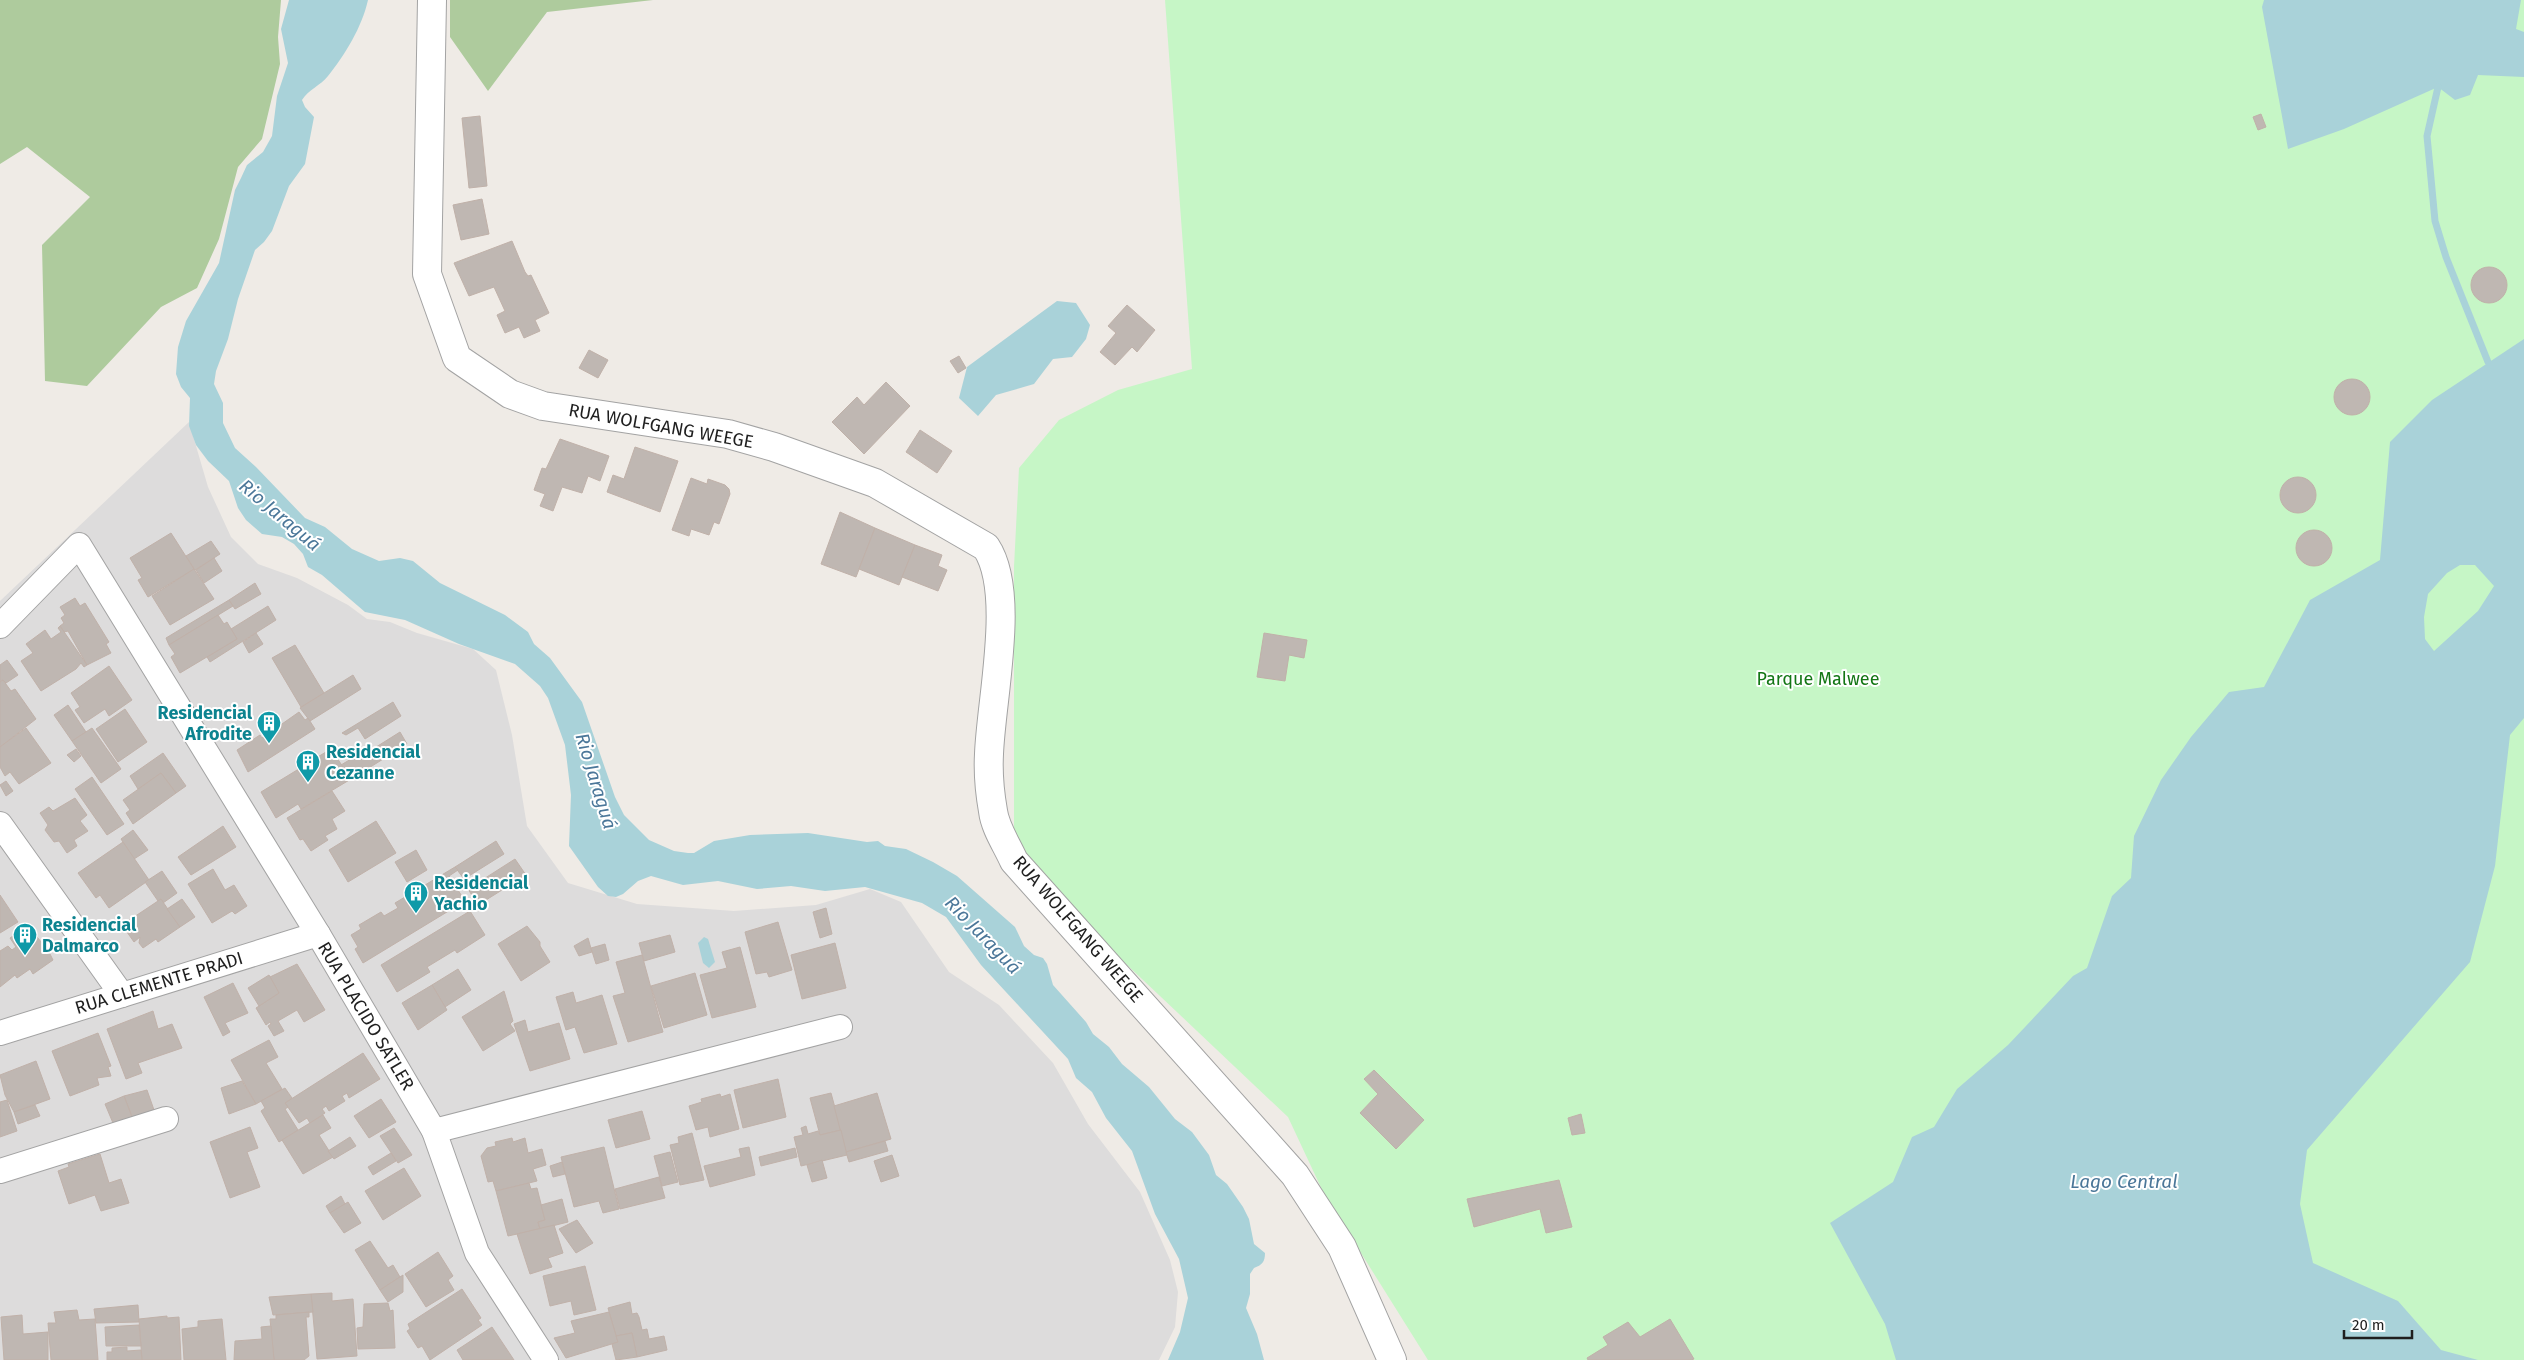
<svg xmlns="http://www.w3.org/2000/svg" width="2524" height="1360" font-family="'Fira Sans',sans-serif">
	<rect width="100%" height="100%" fill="#efebe6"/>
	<polygon fill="#dddcdc" points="189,422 208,487 231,537 258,564 297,578 348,605 367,619 390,622 417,633 473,649 496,670 512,735 527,826 568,883 637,904 734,911 816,905 870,889 901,902 949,972 999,1005 1053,1063 1088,1124 1140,1192 1170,1260 1178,1292 1175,1327 1159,1360 0,1360 0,601"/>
	<g fill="#aecb9d">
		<polygon points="0,0 281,0 278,37 280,64 262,139 238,167 219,239 197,288 161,307 87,386 45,381 42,245 90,197 27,147 0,164"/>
		<polygon points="450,0 653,0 547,12 488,91 450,37"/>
	</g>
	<polygon fill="#c6f6c6" points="1165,0 2524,0 2524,1360 1428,1360 1324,1194 1288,1117 1014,858 1014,567 1019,468 1059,420 1118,390 1192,369"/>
	<g fill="#a9d2d9" fill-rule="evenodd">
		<path d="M 289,0 L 368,0 C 362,27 345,55 328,76 C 320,86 309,89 302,100 L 305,107 L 314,117 L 305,164 L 289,186 L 272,231 L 264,242 L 255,250 L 238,299 L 228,339 L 216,371 L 214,384 L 223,403 L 223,423 L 235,448 L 256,467 L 305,518 L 325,527 L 352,549 L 379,561 L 400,558 L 413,561 L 440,583 L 505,615 L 528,632 L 534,644 L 550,658 L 582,702 L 615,797 L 624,815 L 649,840 L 674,851 L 688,853 L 694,853 L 714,841 L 750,835 L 808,833 L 867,842 L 878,841 L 885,846 L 906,849 L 933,862 L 957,876 L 1015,927 L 1024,946 L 1034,955 L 1043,958 L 1047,964 L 1053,985 L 1086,1022 L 1093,1034 L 1109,1047 L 1122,1064 L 1149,1087 L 1175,1119 L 1192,1132 L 1209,1155 L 1216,1175 L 1227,1184 L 1243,1207 L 1249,1219 L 1254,1244 L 1265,1253 C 1265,1262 1262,1265 1254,1268 L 1250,1274 L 1250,1294 L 1246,1308 L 1257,1334 L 1264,1360 L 1168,1360 L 1180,1332 L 1188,1298 L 1179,1259 L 1155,1214 L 1132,1151 L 1106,1118 L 1092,1092 L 1076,1078 L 1068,1059 L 981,965 L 946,917 L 922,903 L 865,887 L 825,891 L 791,886 L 757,889 L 718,881 L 683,885 L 651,876 L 638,881 L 623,894 L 616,897 L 608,896 L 598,887 L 569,846 L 571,795 L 565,745 L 548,698 L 540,686 L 515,664 L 459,644 L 405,620 L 365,612 L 322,575 L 308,567 L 303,554 L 294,544 L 282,537 L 262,534 L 246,520 L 238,508 L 229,481 L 208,461 L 196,445 L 189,426 L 190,398 L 181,387 L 176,374 L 178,347 L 186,321 L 219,263 L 235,190 L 241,178 L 247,165 L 263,152 L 272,136 L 277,96 L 288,63 L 281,29 Z"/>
		<polygon points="2264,0 2521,0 2516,29 2524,32 2524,77 2478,75 2470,95 2455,100 2438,87 2344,129 2288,149 2262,7"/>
		<polygon points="1057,301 1076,303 1090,325 1086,339 1072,357 1053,359 1034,384 996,395 978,416 959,398 967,367"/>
		<path d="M 2524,339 L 2524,718 L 2510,735 L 2495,866 L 2470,962 L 2307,1150 L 2300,1204 L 2313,1263 L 2398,1301 L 2441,1350 L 2478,1360 L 1896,1360 L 1885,1324 L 1830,1223 L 1893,1182 L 1912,1137 L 1934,1127 L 1957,1089 L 2008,1045 L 2073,976 L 2087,968 L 2112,896 L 2131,878 L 2134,836 L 2161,780 L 2191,737 L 2229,692 L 2264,687 L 2310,600 L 2380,560 L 2390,442 L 2432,400 ZM 2460,565 L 2475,565 L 2494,586 L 2478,611 L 2434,651 L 2425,639 L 2424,617 L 2428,594 L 2447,573 Z"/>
		<polygon points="704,937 708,939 715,962 709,968 703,963 698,943"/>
	</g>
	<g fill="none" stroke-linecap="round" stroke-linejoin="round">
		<polyline stroke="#a9d2d9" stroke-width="7" points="2438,87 2427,136 2435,221 2446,257 2488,362"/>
	</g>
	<g fill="#bfb7b2" stroke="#c0b1a9">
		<polygon points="2261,114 2266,127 2258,130 2253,117"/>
		<polygon points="480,116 487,186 469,188 462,118"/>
		<polygon points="482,199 489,234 461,240 453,205"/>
		<polygon points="512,241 525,272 528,276 531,275 549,313 535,320 540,331 524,338 519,327 505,333 497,315 505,311 494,287 469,296 454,263"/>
		<circle cx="2489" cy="285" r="18"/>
		<polygon points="1127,305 1155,330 1137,352 1132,347 1115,365 1100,352 1116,333 1108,326"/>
		<polygon points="589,350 608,360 598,378 579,368"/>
		<polygon points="959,356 966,368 958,373 950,361"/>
		<circle cx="2352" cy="397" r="18"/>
		<polygon points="886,382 910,406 864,454 832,422 857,397 864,405"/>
		<polygon points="920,430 952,451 937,473 906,452"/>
		<polygon points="560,439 609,456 600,481 588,476 582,493 562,487 553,511 540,506 545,494 534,490 542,468 546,469"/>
		<polygon points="635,447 678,461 660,512 607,492 613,475 624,479"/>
		<circle cx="2298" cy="495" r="18"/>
		<polygon points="691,478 707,484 708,479 725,485 729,489 730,494 719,524 714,522 709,535 691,529 689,536 672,530"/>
		<polygon points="840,512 875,528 856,577 821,564"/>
		<polygon points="875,528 915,545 899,585 859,569"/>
		<circle cx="2314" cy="548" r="18"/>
		<polygon points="171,533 194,569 148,597 138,580 142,578 130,558"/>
		<polygon points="211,541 220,554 195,570 186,556"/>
		<polygon points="915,545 942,555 938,566 947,570 938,591 902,577"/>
		<polygon points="214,558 222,571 204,583 196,570"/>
		<polygon points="194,569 214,599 170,625 152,596"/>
		<polygon points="255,583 261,594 235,609 229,600"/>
		<polygon points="75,598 80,606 85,603 109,642 106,644 111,653 87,665 68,631 64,632 60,626 64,623 61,618 65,615 60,607"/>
		<polygon points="229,600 233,606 169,645 166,638"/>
		<polygon points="268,606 276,620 210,662 207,657 237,639 231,629"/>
		<polygon points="218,615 224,624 227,622 237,639 180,673 171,657 175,654 169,645"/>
		<polygon points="60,626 87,665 84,667 81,663 76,669 41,691 21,661 33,653 26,644 45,630 51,639 61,632 58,628"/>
		<polygon points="256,633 263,644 249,653 243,642"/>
		<polygon points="1264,633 1307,640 1304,658 1289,655 1285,681 1257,677"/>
		<polygon points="295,645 324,693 301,707 272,658"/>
		<polygon points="7,660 18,675 6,683 3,680 0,682 0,665"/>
		<polygon points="109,666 132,700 109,716 105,709 84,723 75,710 80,707 71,693"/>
		<polygon points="353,675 361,689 310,721 300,708"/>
		<polygon points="3,680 11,691 15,689 36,719 0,747 0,682"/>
		<polygon points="393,702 401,716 365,739 358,728 346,735 342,733"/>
		<polygon points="68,705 86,732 72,741 54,715"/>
		<polygon points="125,709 147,742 118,762 96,729"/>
		<polygon points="299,712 305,720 308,718 315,729 248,772 237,750 260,735 262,738"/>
		<polygon points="26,728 51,763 19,784 10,772 5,776 0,767 0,747"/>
		<polygon points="92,728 121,769 101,783 72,741"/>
		<polygon points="400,732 407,744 380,761 373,749"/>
		<polygon points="371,747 380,761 351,779 341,765"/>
		<polygon points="76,749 81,756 74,762 67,755"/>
		<polygon points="331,749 351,779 301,809 298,804 276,818 261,792 307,764 315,756 316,758"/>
		<polygon points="163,753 186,786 176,793 161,773 138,789 130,776"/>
		<polygon points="161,773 176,793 133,824 126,813 130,810 123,800"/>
		<polygon points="92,777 124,824 107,835 75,789"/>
		<polygon points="6,781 13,791 6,796 0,785"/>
		<polygon points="332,791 345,811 332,819 337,829 325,836 328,840 311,851 303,839 300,840 287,818"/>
		<polygon points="75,798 87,815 80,821 88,831 74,840 77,846 67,853 59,841 54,842 45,830 48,825 40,813 49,807 53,811"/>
		<polygon points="376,821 396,853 348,882 329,850"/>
		<polygon points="223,826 236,847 191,875 178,857"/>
		<polygon points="133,830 148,850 134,859 121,839"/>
		<polygon points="496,841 504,854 464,879 455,867"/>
		<polygon points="123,842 149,880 109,908 100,895 96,898 78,873"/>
		<polygon points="416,850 427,870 407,882 395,862"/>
		<polygon points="515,859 526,875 478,905 468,889"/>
		<polygon points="455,867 458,870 449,876 465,901 363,963 355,949 358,947 351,935 361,929 359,925 381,912 384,916 398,908 395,903"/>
		<polygon points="213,869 225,890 234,885 247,906 235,914 232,911 212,923 188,884"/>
		<polygon points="162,871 177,893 163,903 161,899 158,901 145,882"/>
		<polygon points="0,895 18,922 0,933"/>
		<polygon points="161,899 180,927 158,942 156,939 143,948 139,943 140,937 134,942 122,925"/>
		<polygon points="182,899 195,917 180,927 167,909"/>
		<polygon points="826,908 832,934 820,938 813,912"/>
		<polygon points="470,911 485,935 457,953 455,950 427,967 430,972 397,992 381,965"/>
		<polygon points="778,922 792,970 769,977 767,972 756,974 745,932"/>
		<polygon points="28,926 42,943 44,942 53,960 33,974 30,969 17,978 15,975 0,987 0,951 8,946 12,950 16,947 10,938"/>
		<polygon points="527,926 540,942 540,946 550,962 521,981 498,944"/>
		<polygon points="670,935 675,952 644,961 639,943"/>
		<polygon points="588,938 592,952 579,956 574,946"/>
		<polygon points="835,943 846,988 802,999 791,955"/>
		<polygon points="605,944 609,960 596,964 591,948"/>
		<polygon points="740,947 756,1007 712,1018 700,975 727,968 722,952"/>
		<polygon points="642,955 663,1032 628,1042 613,996 625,993 616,962"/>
		<polygon points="297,964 325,1010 304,1022 297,1010 278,1021 284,1031 274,1036 268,1026 271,1024 270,1022 266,1025 256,1008 279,993 270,977"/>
		<polygon points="458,969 471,990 445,1007 432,985"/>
		<polygon points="695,973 707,1015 664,1028 651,986"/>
		<polygon points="269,975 279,993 259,1006 248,988"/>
		<polygon points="233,983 248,1013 225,1023 230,1032 223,1036 204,997"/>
		<polygon points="432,985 447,1010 418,1030 402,1003"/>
		<polygon points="504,991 513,1021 510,1024 515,1031 483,1051 462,1017"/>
		<polygon points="573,992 576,1003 602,995 617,1044 584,1053 575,1027 566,1030 556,997"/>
		<polygon points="153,1011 158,1029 172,1024 182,1048 138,1063 142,1073 126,1079 107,1029"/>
		<polygon points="525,1020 528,1032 559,1023 570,1059 530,1071 514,1024"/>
		<polygon points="98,1033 111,1066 108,1067 111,1076 97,1078 99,1085 70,1096 52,1051"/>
		<polygon points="269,1040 278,1057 266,1063 282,1089 256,1104 231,1060"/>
		<polygon points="363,1053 380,1079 349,1098 347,1093 342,1096 345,1101 329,1111 326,1106 322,1109 325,1113 310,1123 307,1118 299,1123 285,1103"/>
		<polygon points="36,1061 50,1099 14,1112 5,1095 0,1075"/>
		<polygon points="1374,1070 1424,1120 1396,1149 1360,1113 1378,1094 1364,1079"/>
		<polygon points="778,1079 786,1117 743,1128 734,1090"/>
		<polygon points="242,1081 256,1104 229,1114 221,1088"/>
		<polygon points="285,1088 292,1098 285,1103 288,1107 285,1109 298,1130 279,1142 261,1111 265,1108 261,1101"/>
		<polygon points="147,1090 154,1110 132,1117 124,1096"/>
		<polygon points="831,1093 841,1130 820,1135 810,1098"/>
		<polygon points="877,1093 891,1139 846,1152 834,1106"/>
		<polygon points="720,1094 721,1097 730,1094 739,1129 710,1137 708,1127 696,1130 689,1106 702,1102 701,1099"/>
		<polygon points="124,1096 132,1117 113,1123 105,1104"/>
		<polygon points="381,1099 396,1122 369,1138 354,1116"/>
		<polygon points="7,1100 17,1131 0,1137 0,1102"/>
		<polygon points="35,1105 40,1116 18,1124 14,1112"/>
		<polygon points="642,1111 650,1139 616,1148 608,1120"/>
		<polygon points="1581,1114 1585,1133 1572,1135 1568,1118"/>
		<polygon points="323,1115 331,1128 319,1135 333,1157 303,1174 282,1140"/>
		<polygon points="806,1126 808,1134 818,1131 820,1135 841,1130 847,1155 801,1166 794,1137 803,1135 801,1128"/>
		<polygon points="250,1127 258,1148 247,1152 260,1187 230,1198 210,1142"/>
		<polygon points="394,1128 412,1155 398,1163 380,1136"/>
		<polygon points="692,1133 704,1180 680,1185 670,1145 679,1143 678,1137"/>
		<polygon points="350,1137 356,1146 334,1159 328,1151"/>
		<polygon points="512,1138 513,1142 525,1138 528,1153 542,1149 546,1165 533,1169 537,1181 496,1191 493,1181 488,1182 481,1156 487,1148 496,1146 495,1142"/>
		<polygon points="885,1141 888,1151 849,1162 846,1152"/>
		<polygon points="604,1147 619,1209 603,1213 599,1201 574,1207 561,1157"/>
		<polygon points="749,1147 755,1175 710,1187 704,1166 741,1157 739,1149"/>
		<polygon points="795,1148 797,1157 761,1166 759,1157"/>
		<polygon points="670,1152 678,1182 662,1186 654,1156"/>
		<polygon points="391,1153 396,1161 373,1175 368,1167"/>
		<polygon points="100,1154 109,1183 121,1179 129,1203 101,1211 95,1195 69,1204 58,1171 69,1167 68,1164"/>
		<polygon points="892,1155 899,1176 881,1182 874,1161"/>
		<polygon points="822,1160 827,1178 812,1182 807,1165"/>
		<polygon points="562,1162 565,1174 553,1177 550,1166"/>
		<polygon points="404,1168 421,1196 383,1220 365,1191"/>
		<polygon points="659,1177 665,1198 620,1209 615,1189"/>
		<polygon points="1559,1180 1572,1227 1546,1233 1540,1209 1474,1227 1467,1199"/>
		<polygon points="529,1183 531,1189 537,1188 545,1220 538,1222 540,1229 508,1236 496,1191"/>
		<polygon points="341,1196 345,1204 330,1213 326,1206"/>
		<polygon points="562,1199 568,1222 540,1229 538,1222 545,1220 541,1205"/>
		<polygon points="348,1202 361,1223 344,1233 330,1213"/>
		<polygon points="577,1220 593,1243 576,1253 559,1229"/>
		<polygon points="554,1225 563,1253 548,1258 552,1267 530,1274 517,1234"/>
		<polygon points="370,1241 388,1268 393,1265 400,1277 380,1290 355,1250"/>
		<polygon points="438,1252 453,1276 448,1280 454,1290 426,1307 405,1274"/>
		<polygon points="585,1266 596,1310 574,1315 571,1301 550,1306 543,1276"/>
		<polygon points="403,1275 403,1292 388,1302 380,1290"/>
		<polygon points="462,1289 481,1318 478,1320 482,1325 430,1360 422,1346 418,1348 407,1331 410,1329 408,1324"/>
		<polygon points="332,1293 332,1301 353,1299 357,1356 317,1359 311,1294"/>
		<polygon points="311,1294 313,1312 273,1315 269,1297"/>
		<polygon points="630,1302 632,1314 637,1313 639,1317 642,1330 647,1329 649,1339 664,1336 667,1350 637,1357 632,1333 616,1336 608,1308"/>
		<polygon points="388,1303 390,1311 393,1310 395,1348 358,1349 357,1328 363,1327 364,1304"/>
		<polygon points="138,1305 139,1322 96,1323 94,1309"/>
		<polygon points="77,1310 79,1320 95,1319 98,1360 51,1360 48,1323 56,1323 54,1312"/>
		<polygon points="309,1312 309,1317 306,1317 309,1356 304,1360 274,1360 270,1319 276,1319 276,1315"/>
		<polygon points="609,1312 618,1342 566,1358 554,1338 575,1333 571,1321"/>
		<polygon points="22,1315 23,1334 48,1332 48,1360 4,1360 1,1317"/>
		<polygon points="167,1316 167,1318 179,1317 181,1360 142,1360 139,1319"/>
		<polygon points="222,1319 226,1360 184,1360 182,1329 198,1327 198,1321"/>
		<polygon points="1670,1319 1694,1359 1691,1360 1588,1360 1587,1358 1608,1345 1603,1337 1628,1322 1640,1337"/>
		<polygon points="139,1325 141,1346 106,1346 105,1327"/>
		<polygon points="271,1326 274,1360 234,1360 235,1341 262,1339 261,1327"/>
		<polygon points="492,1327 514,1360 463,1360 457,1350"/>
		<polygon points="632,1333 637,1357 616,1360 612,1344 618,1342 616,1336"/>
		<polygon points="127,1347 127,1351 141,1350 142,1360 107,1360 107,1352 112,1352 112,1348"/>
	</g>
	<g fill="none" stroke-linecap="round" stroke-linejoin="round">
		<defs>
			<g id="minor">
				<polyline points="0,626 79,545 318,934 434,1131 840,1027"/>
				<polyline points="0,824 122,995"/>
				<polyline points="0,1033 318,934"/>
				<polyline points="434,1131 477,1253 546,1360"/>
				<polyline points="0,1171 166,1119"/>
			</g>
			<path id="tertiary" d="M 432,0 L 427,274 L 457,358 L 510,394 L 543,406 L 728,434 L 774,447 L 875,483 L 986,547 C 1016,592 991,699 989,754 C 988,772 990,794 993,811 C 995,828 1007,845 1014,861 L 1295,1175 L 1342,1247 L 1392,1360"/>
		</defs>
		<use href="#minor" stroke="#a3a3a3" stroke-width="26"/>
		<use href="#tertiary" stroke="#a3a3a3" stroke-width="30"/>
		<use href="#minor" stroke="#fff" stroke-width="24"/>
		<use href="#tertiary" stroke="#fff" stroke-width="28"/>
	</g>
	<defs>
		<symbol id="building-pin" viewBox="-11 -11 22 30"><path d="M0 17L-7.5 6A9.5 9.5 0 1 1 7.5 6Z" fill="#0f9aa8" stroke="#fff"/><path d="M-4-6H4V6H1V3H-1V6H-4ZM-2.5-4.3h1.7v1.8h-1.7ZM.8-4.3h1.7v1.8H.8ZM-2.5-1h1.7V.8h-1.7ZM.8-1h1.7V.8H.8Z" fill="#fff"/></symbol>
	</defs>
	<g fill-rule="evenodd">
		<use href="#building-pin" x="255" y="709" width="28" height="38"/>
		<use href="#building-pin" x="294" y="748" width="28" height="38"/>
		<use href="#building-pin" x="402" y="879" width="28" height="38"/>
		<use href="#building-pin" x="11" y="921" width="28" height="38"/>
	</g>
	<g text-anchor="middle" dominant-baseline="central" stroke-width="4" stroke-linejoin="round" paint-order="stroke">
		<g font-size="18" fill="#1f1f1f" stroke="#fff">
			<text transform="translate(661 426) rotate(10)">RUA WOLFGANG WEEGE</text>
			<text transform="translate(1078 929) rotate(49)">RUA WOLFGANG WEEGE</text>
			<text transform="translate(159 983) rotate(-17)">RUA CLEMENTE PRADI</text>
			<text transform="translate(366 1016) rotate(59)">RUA PLACIDO SATLER</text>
		</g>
		<g font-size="18" fill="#137615" stroke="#fff">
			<text x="1818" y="679">Parque Malwee</text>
		</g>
		<g font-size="18" font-weight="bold" fill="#0d838f" stroke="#fff" text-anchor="start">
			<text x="252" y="713" text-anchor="end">Residencial<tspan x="252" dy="21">Afrodite</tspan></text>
			<text x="326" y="752">Residencial<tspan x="326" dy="21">Cezanne</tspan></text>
			<text x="434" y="883">Residencial<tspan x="434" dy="21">Yachio</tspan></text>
			<text x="42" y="925">Residencial<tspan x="42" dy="21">Dalmarco</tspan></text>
		</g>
		<g font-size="19" font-style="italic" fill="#4b7799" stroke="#fff">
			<text transform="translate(280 515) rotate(40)">Rio Jaraguá</text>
			<text transform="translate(596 781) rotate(73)">Rio Jaraguá</text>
			<text transform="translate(983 935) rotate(46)">Rio Jaraguá</text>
			<text x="2124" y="1181">Lago Central</text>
		</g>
	</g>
	<path d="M2344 1330v8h68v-8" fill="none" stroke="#1f1f1f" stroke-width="2.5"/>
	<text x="2352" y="1330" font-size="15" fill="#1f1f1f" stroke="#ffffff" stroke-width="4" paint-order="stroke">20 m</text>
</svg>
